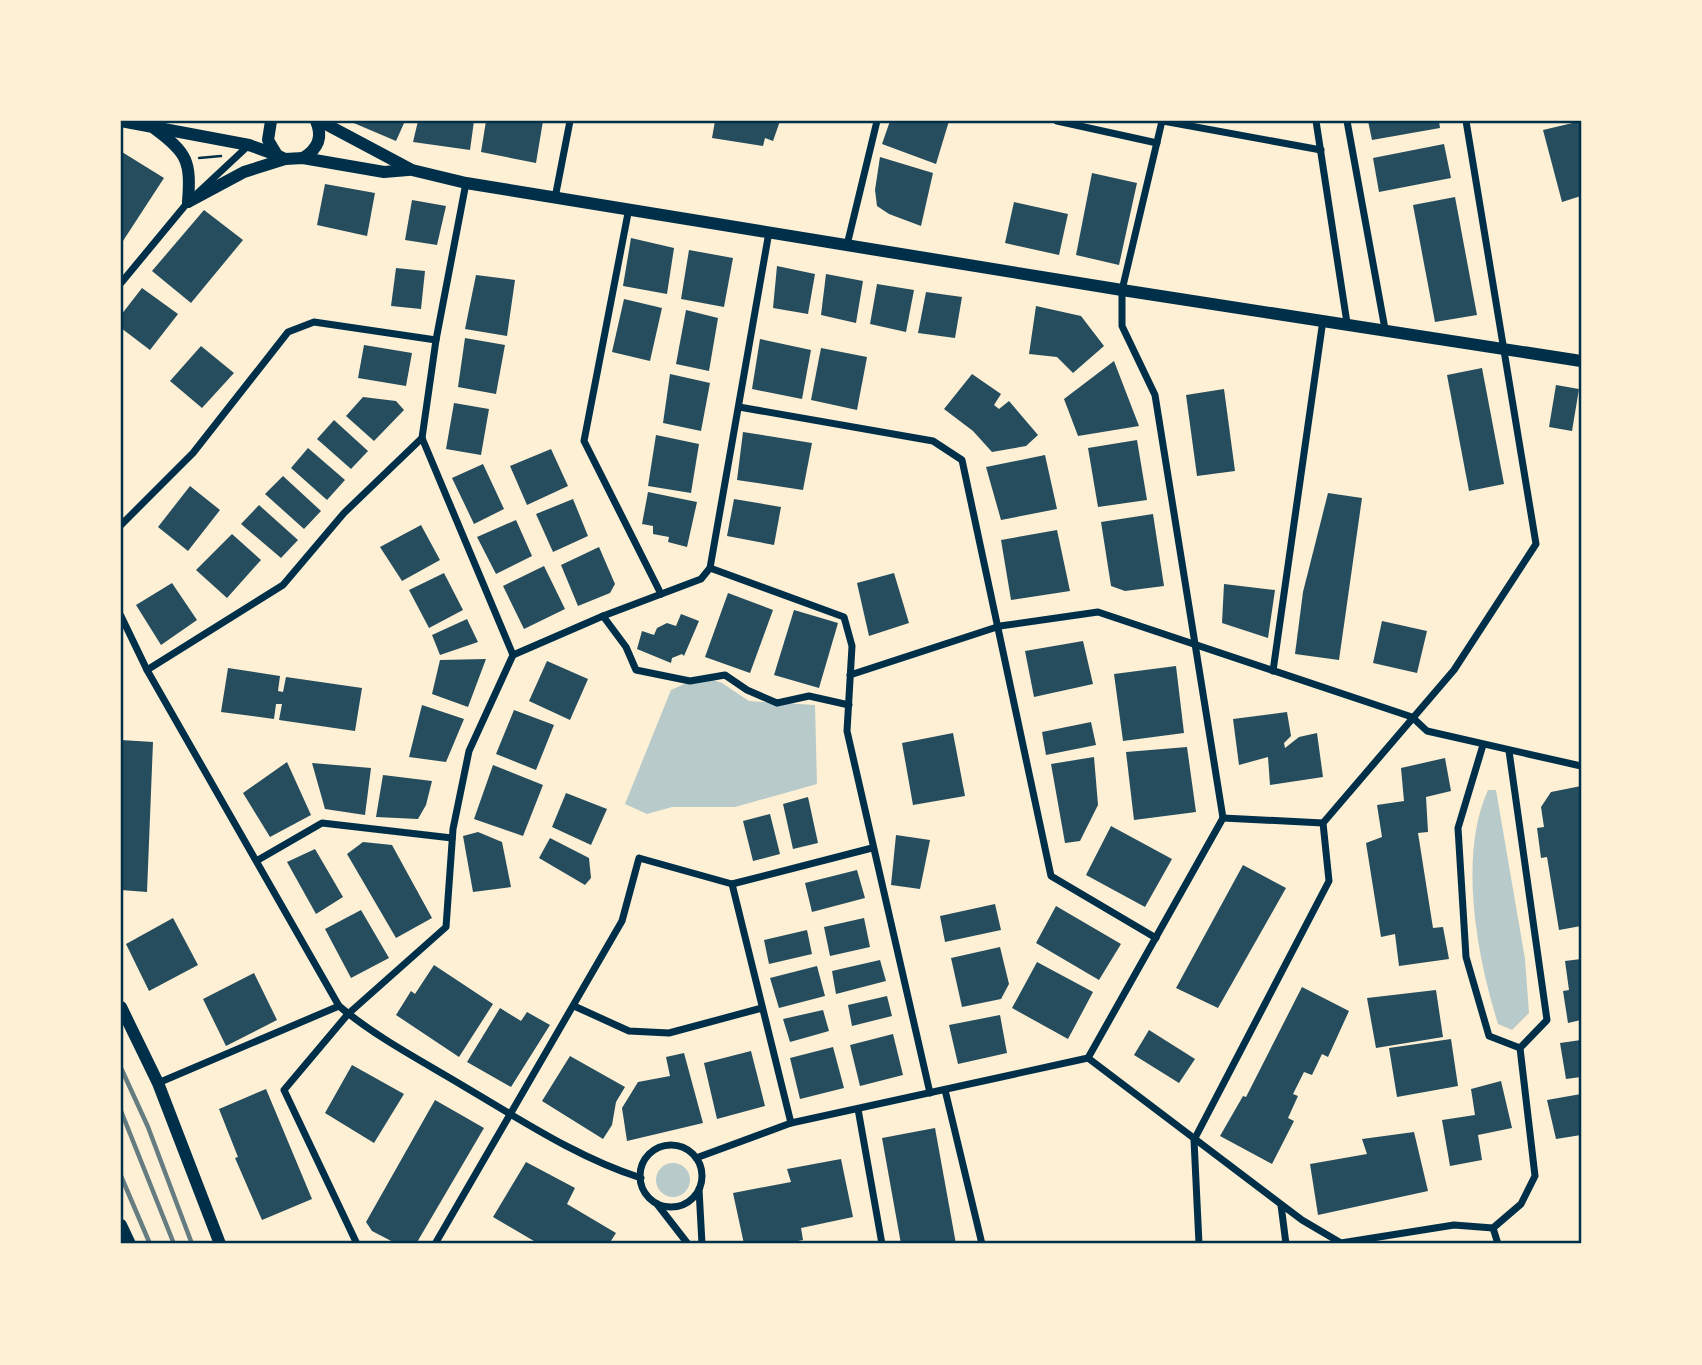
<svg xmlns="http://www.w3.org/2000/svg" width="1702" height="1365" font-family="Figtree,sans-serif">
	<rect width="100%" height="100%" fill="#fdf0d5"/>
	<g fill="#b9caca">
		<polygon points="702,676 722,683 749,701 815,705 817,784 735,807 672,807 647,814 625,804 671,690"/>
		<path d="M 1488,790 L 1496,790 L 1525,959 L 1529,1013 L 1512,1030 L 1498,1024 C 1477,957 1458,856 1488,790 Z"/>
		<circle cx="673" cy="1180" r="17"/>
	</g>
	<g fill="#264d5e">
		<polygon points="349,121 405,121 396,141"/>
		<polygon points="418,121 474,121 470,150 413,142"/>
		<polygon points="486,121 543,121 536,163 481,152"/>
		<polygon points="715,121 780,121 773,141 765,138 763,146 712,138"/>
		<polygon points="890,121 949,121 936,164 882,144"/>
		<polygon points="1368,121 1439,121 1440,128 1372,140"/>
		<polygon points="1581,121 1581,196 1562,202 1543,130"/>
		<polygon points="1444,144 1451,178 1379,192 1373,158"/>
		<polygon points="122,152 164,178 121,244 121,154"/>
		<polygon points="880,157 933,173 921,226 889,214 877,206 875,190"/>
		<polygon points="1092,173 1137,183 1119,265 1076,255"/>
		<polygon points="325,184 375,193 367,236 317,225"/>
		<polygon points="1455,197 1477,315 1435,322 1413,205"/>
		<polygon points="412,200 446,206 437,245 405,240"/>
		<polygon points="1014,202 1068,214 1059,255 1005,243"/>
		<polygon points="204,210 243,240 191,303 152,271"/>
		<polygon points="631,238 674,248 667,294 623,286"/>
		<polygon points="689,250 733,258 724,307 681,299"/>
		<polygon points="777,266 815,274 808,314 773,308"/>
		<polygon points="396,268 425,271 421,309 391,306"/>
		<polygon points="826,274 863,281 856,323 821,315"/>
		<polygon points="476,275 515,280 507,336 465,329"/>
		<polygon points="877,284 914,290 906,332 870,324"/>
		<polygon points="142,288 178,314 150,350 121,328 121,315"/>
		<polygon points="926,292 962,297 955,338 918,333"/>
		<polygon points="624,299 662,308 650,361 612,352"/>
		<polygon points="1036,306 1081,316 1104,346 1073,373 1057,357 1029,354"/>
		<polygon points="686,310 718,318 709,371 676,364"/>
		<polygon points="465,338 505,345 496,394 458,387"/>
		<polygon points="760,339 811,350 802,399 752,389"/>
		<polygon points="364,345 412,353 406,386 358,378"/>
		<polygon points="201,346 234,373 202,408 170,381"/>
		<polygon points="821,348 867,357 857,410 811,400"/>
		<polygon points="1114,361 1139,426 1078,436 1064,399"/>
		<polygon points="1482,368 1504,484 1469,491 1447,375"/>
		<polygon points="670,374 710,383 701,431 663,423"/>
		<polygon points="972,374 1001,394 994,405 999,409 1009,401 1038,435 1026,446 992,452 973,431 944,409"/>
		<polygon points="1556,385 1579,389 1572,431 1549,427"/>
		<polygon points="1224,389 1235,471 1197,476 1186,395"/>
		<polygon points="363,397 396,401 404,410 374,441 346,416"/>
		<polygon points="454,403 489,409 481,455 446,449"/>
		<polygon points="334,420 368,451 351,469 317,439"/>
		<polygon points="743,432 812,443 803,490 737,480"/>
		<polygon points="656,435 699,444 691,493 648,486"/>
		<polygon points="1137,440 1147,500 1098,507 1088,448"/>
		<polygon points="308,448 345,480 327,500 291,468"/>
		<polygon points="551,449 568,486 527,505 510,466"/>
		<polygon points="1045,455 1057,509 1001,520 986,467"/>
		<polygon points="483,464 504,509 474,524 452,478"/>
		<polygon points="283,476 321,511 304,529 265,494"/>
		<polygon points="190,486 220,510 188,551 158,527"/>
		<polygon points="648,492 697,502 687,547 668,542 669,537 653,534 653,526 642,524"/>
		<polygon points="1328,493 1362,498 1339,660 1295,654 1303,592"/>
		<polygon points="573,499 588,536 553,552 536,514"/>
		<polygon points="734,499 781,507 774,545 727,536"/>
		<polygon points="259,505 298,540 281,558 241,524"/>
		<polygon points="1153,514 1164,586 1125,591 1111,586 1101,522"/>
		<polygon points="516,520 532,556 496,574 477,537"/>
		<polygon points="421,525 440,560 402,581 380,547"/>
		<polygon points="1057,530 1070,591 1011,600 1001,540"/>
		<polygon points="232,534 261,560 227,598 196,570"/>
		<polygon points="599,547 615,584 610,593 578,606 561,565"/>
		<polygon points="544,566 565,609 524,629 503,586"/>
		<polygon points="444,573 463,610 429,628 409,590"/>
		<polygon points="894,573 909,623 869,636 857,583"/>
		<polygon points="172,583 197,620 161,645 136,605"/>
		<polygon points="1224,584 1275,590 1268,638 1222,623"/>
		<polygon points="728,593 773,610 750,673 705,657"/>
		<polygon points="794,610 838,623 819,688 774,675"/>
		<polygon points="681,614 699,621 684,656 682,654 672,658 671,663 637,649 642,631 654,635 657,628 667,623 676,626"/>
		<polygon points="467,619 478,642 440,655 432,635"/>
		<polygon points="1382,621 1427,631 1417,673 1373,663"/>
		<polygon points="1083,641 1093,684 1034,697 1025,651"/>
		<polygon points="486,659 468,707 432,694 440,660"/>
		<polygon points="547,661 588,679 570,720 529,701"/>
		<polygon points="1176,666 1184,733 1123,741 1114,674"/>
		<polygon points="228,668 280,676 278,691 283,692 286,677 362,688 355,731 279,720 282,704 276,704 274,719 221,712"/>
		<polygon points="422,705 464,719 446,762 409,757"/>
		<polygon points="514,710 554,725 536,770 496,754"/>
		<polygon points="1287,712 1291,736 1284,743 1285,748 1299,737 1317,733 1323,777 1270,785 1268,757 1239,765 1233,719"/>
		<polygon points="1091,722 1096,745 1046,755 1042,732"/>
		<polygon points="953,733 965,796 913,805 902,743"/>
		<polygon points="121,740 153,742 147,892 121,890"/>
		<polygon points="1187,747 1196,812 1134,820 1126,752"/>
		<polygon points="1094,757 1098,805 1080,841 1065,843 1051,764"/>
		<polygon points="1445,758 1451,791 1426,797 1428,832 1418,833 1433,928 1443,927 1449,959 1399,966 1395,934 1381,937 1366,843 1382,837 1377,805 1404,801 1401,768"/>
		<polygon points="287,762 311,815 270,837 243,793"/>
		<polygon points="312,763 371,768 365,815 325,809"/>
		<polygon points="493,765 543,785 523,836 474,819"/>
		<polygon points="383,775 432,781 426,805 418,819 376,817"/>
		<polygon points="1581,786 1581,926 1559,930 1547,857 1541,858 1537,828 1544,827 1541,807 1551,792"/>
		<polygon points="566,793 607,809 591,845 552,827"/>
		<polygon points="808,797 818,843 793,849 783,804"/>
		<polygon points="770,814 780,854 753,861 743,821"/>
		<polygon points="1111,826 1172,859 1145,907 1086,875"/>
		<polygon points="478,832 502,842 511,887 473,892 463,836"/>
		<polygon points="896,835 930,840 920,889 891,885"/>
		<polygon points="550,838 589,858 591,878 585,885 539,858"/>
		<polygon points="363,842 392,845 432,918 396,938 347,854"/>
		<polygon points="315,849 343,897 316,914 287,862"/>
		<polygon points="1243,865 1286,888 1218,1008 1176,988"/>
		<polygon points="857,870 865,898 812,912 805,883"/>
		<polygon points="995,904 1001,930 945,942 940,916"/>
		<polygon points="1056,906 1121,944 1099,980 1036,943"/>
		<polygon points="361,910 389,958 351,978 325,929"/>
		<polygon points="173,918 198,965 149,991 126,944"/>
		<polygon points="864,918 870,947 830,956 824,927"/>
		<polygon points="807,930 812,954 769,964 764,940"/>
		<polygon points="1000,947 1009,984 1001,999 962,1007 951,958"/>
		<polygon points="1581,959 1581,1020 1568,1023 1563,991 1569,990 1565,961"/>
		<polygon points="880,960 886,981 836,994 832,971"/>
		<polygon points="1037,962 1093,992 1068,1039 1012,1008"/>
		<polygon points="434,965 493,1004 459,1057 396,1015 411,991 415,994"/>
		<polygon points="817,966 825,996 779,1008 770,978"/>
		<polygon points="254,973 277,1020 226,1046 203,999"/>
		<polygon points="1302,987 1349,1011 1328,1057 1322,1054 1312,1075 1304,1072 1293,1094 1298,1096 1288,1118 1294,1121 1272,1164 1220,1136 1243,1096 1246,1097"/>
		<polygon points="1436,990 1443,1037 1376,1048 1367,998"/>
		<polygon points="887,996 892,1016 852,1026 848,1005"/>
		<polygon points="500,1008 521,1021 527,1012 550,1025 511,1087 467,1062"/>
		<polygon points="823,1010 829,1031 790,1042 783,1019"/>
		<polygon points="1000,1015 1007,1053 958,1064 949,1025"/>
		<polygon points="1149,1030 1195,1059 1179,1083 1134,1055"/>
		<polygon points="893,1034 903,1075 860,1086 850,1045"/>
		<polygon points="1451,1039 1458,1086 1397,1097 1389,1048"/>
		<polygon points="1581,1040 1581,1077 1566,1079 1560,1043"/>
		<polygon points="833,1047 844,1088 800,1099 790,1058"/>
		<polygon points="751,1051 765,1106 717,1119 704,1063"/>
		<polygon points="684,1053 703,1123 627,1141 622,1108 638,1082 670,1076 666,1057"/>
		<polygon points="570,1056 625,1087 616,1102 612,1125 603,1139 542,1101"/>
		<polygon points="352,1065 404,1094 374,1143 325,1113"/>
		<polygon points="1501,1081 1512,1128 1478,1135 1482,1160 1450,1166 1442,1120 1475,1115 1471,1089"/>
		<polygon points="266,1089 312,1199 262,1220 235,1158 238,1157 219,1109"/>
		<polygon points="1581,1094 1581,1135 1556,1139 1547,1100"/>
		<polygon points="435,1100 484,1128 416,1244 397,1244 372,1231 366,1222"/>
		<polygon points="935,1128 956,1244 901,1244 882,1138"/>
		<polygon points="1414,1132 1428,1191 1318,1215 1310,1164 1367,1154 1362,1139"/>
		<polygon points="841,1159 853,1217 801,1228 803,1240 782,1244 744,1244 733,1193 791,1182 787,1169"/>
		<polygon points="526,1162 575,1188 567,1204 616,1233 609,1244 539,1244 493,1217"/>
	</g>
	<g fill="none" stroke-linecap="round" stroke-linejoin="round">
		<polyline stroke="#003049" stroke-width="2.5" points="199,158 221,156"/>
		<g stroke="#003049" stroke-width="7">
			<polyline points="1057,121 1157,143"/>
			<polyline points="1163,121 1321,150"/>
			<polyline points="1316,121 1347,323"/>
			<polyline points="1347,121 1385,329"/>
			<polyline points="466,183 436,340 422,438 513,655"/>
			<polyline points="555,198 570,121"/>
			<polyline points="629,208 584,441 661,594"/>
			<polyline points="847,245 877,121"/>
			<polyline points="121,283 188,202 249,145"/>
			<polyline points="739,407 933,441 962,460 1051,876 1156,938"/>
			<polyline points="121,525 193,453 288,332 314,322 436,340"/>
			<polyline points="710,568 769,232"/>
			<path d="M 121,616 L 147,670 L 339,1006 C 377,1038 422,1061 465,1087 C 521,1120 578,1158 641,1178"/>
			<polyline points="603,616 626,647 636,670 690,681 725,675 747,690 777,703 809,696 849,705"/>
			<polyline points="147,670 283,585 344,513 422,438"/>
			<polyline points="1273,671 1323,320"/>
			<polyline points="850,675 1000,626 1098,612 1412,717 1427,731 1581,766"/>
			<polyline points="1509,751 1547,1020 1520,1048"/>
			<polyline points="1223,818 1323,823"/>
			<polyline points="258,860 322,823 452,838"/>
			<polyline points="732,884 791,1123"/>
			<polyline points="574,1006 629,1031 669,1033 762,1008"/>
			<polyline points="1088,1058 1302,1220 1341,1243 1454,1225 1493,1228 1521,1204 1535,1176 1520,1048 1489,1036 1466,957 1458,828 1483,745"/>
			<polyline points="158,1083 339,1006"/>
			<polyline points="945,1090 982,1244"/>
			<polyline points="858,1109 882,1244"/>
			<circle cx="671" cy="1176" r="31"/>
			<polyline points="696,1158 791,1123 1088,1058 1223,818 1155,395 1122,326 1122,290 1162,121"/>
			<polyline points="699,1189 702,1244"/>
			<polyline points="657,1204 688,1244"/>
			<polyline points="1281,1205 1286,1244"/>
			<polyline points="1493,1228 1498,1244"/>
			<polyline points="357,1244 284,1090 348,1014 446,927 453,829 469,751 513,655 603,616 701,579 710,568 844,617 852,646 847,731 930,1093"/>
			<polyline points="435,1244 622,921 639,858 732,884 872,848"/>
			<polyline points="1199,1244 1194,1140 1329,881 1323,823 1454,670 1536,544 1466,121"/>
		</g>
		<g stroke="#003049" stroke-width="12">
			<polyline points="271,121 268,140 277,155 285,159 303,158 384,172 408,170"/>
			<polyline points="320,121 412,170 466,183 1122,290 1581,361"/>
			<path d="M 303,158 C 318,149 323,137 316,121"/>
			<polyline points="188,202 244,172 285,159"/>
		</g>
		<g stroke="#003049" stroke-width="12">
			<polyline points="121,121 249,145 277,155"/>
			<path d="M 155,129 C 188,153 191,162 188,202"/>
			<polyline points="121,1007 158,1083 220,1244"/>
			<polyline points="121,1225 130,1244"/>
		</g>
		<g stroke="#657d81" stroke-width="4.5">
			<polyline points="121,1068 148,1127 192,1244"/>
			<polyline points="121,1111 174,1244"/>
			<polyline points="121,1176 150,1244"/>
		</g>
	</g>
	<rect width="1702" height="1365" fill="none" stroke="#fdf0d5" stroke-width="245"/>
	<rect x="122" y="122" width="1458" height="1120" fill="none" stroke="#003049" stroke-width="2.5"/>
</svg>
